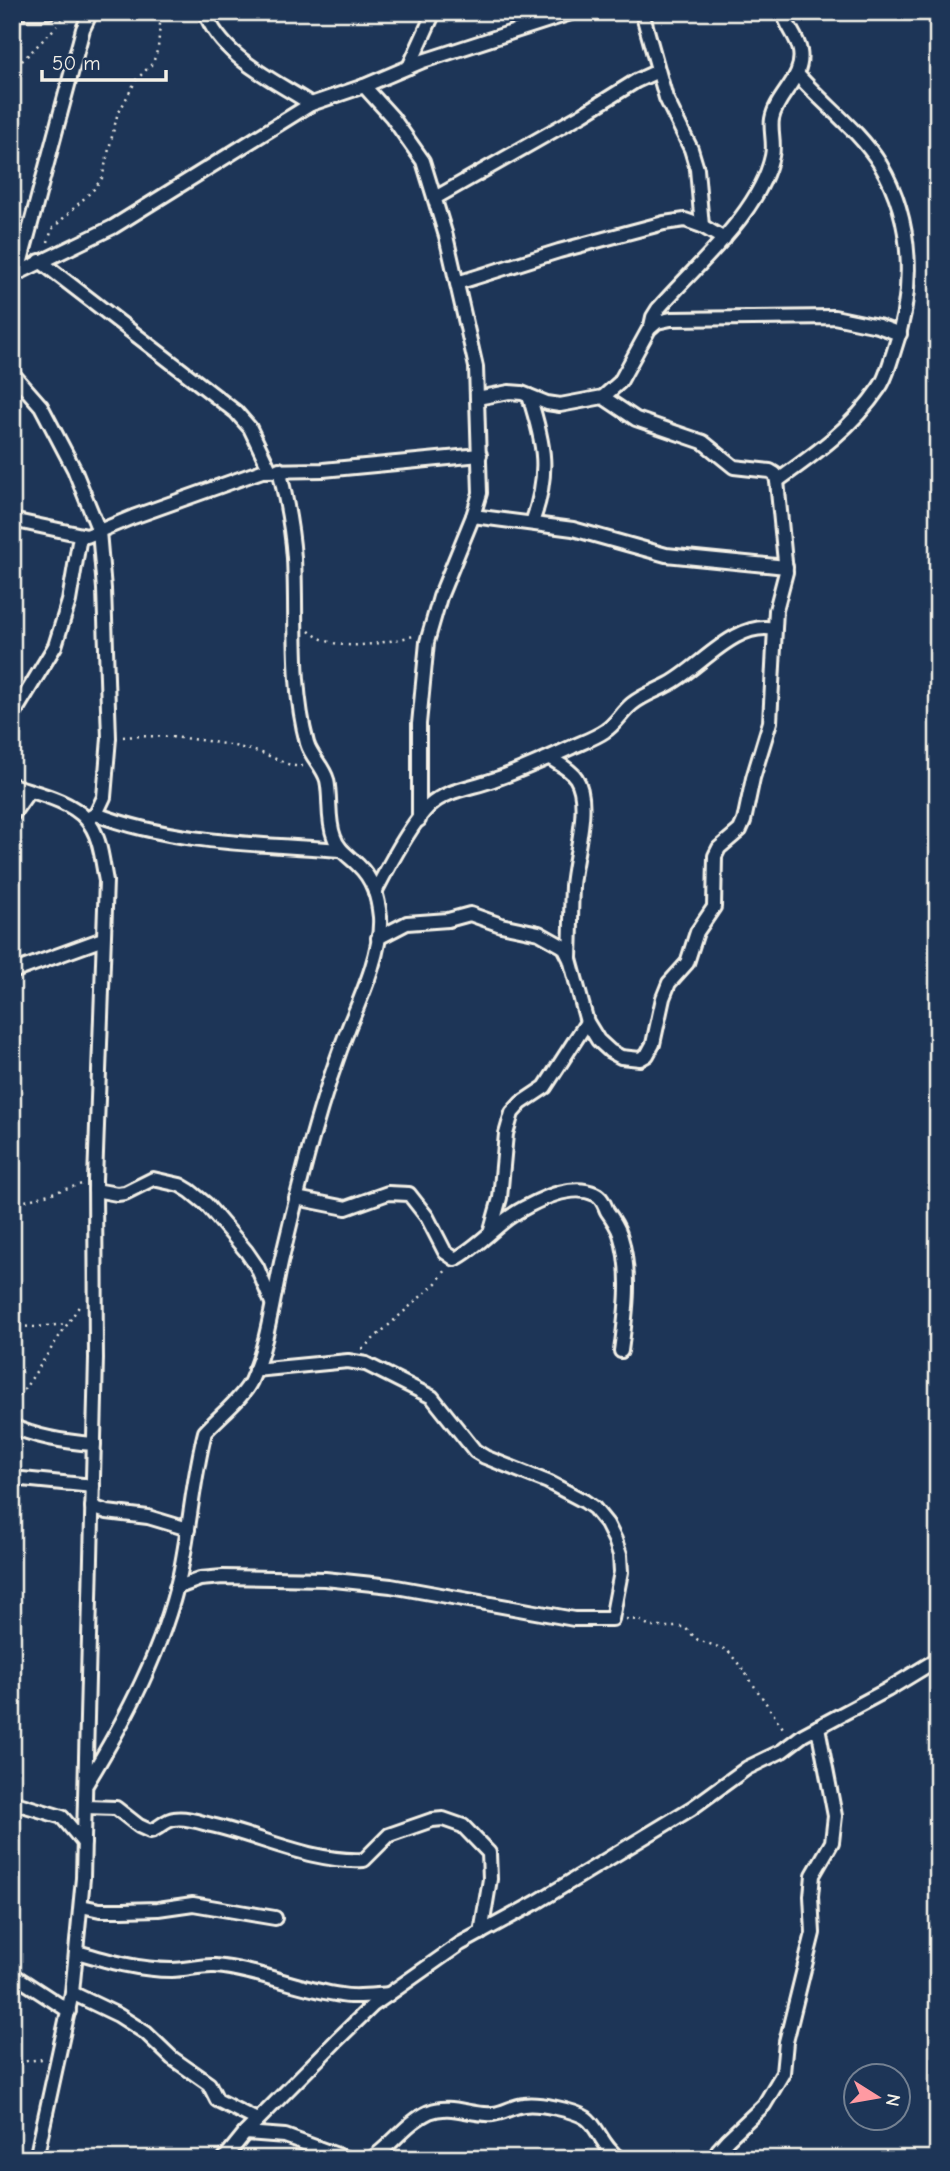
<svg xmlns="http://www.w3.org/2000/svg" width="950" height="2171" font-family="'Comic Neue',sans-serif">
	<rect width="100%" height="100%" fill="#1d3557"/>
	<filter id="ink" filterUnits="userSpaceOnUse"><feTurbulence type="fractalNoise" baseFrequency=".0143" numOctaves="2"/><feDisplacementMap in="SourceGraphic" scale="14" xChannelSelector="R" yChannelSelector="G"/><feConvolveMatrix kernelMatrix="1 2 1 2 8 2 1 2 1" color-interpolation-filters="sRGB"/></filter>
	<g filter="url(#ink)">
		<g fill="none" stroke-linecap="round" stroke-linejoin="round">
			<defs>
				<g id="street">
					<polyline points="19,12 49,12"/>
					<path d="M 205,12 C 222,58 273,79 311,104"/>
					<polyline points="642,12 666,98 691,149 697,169 702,226"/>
					<polyline points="409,67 434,12"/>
					<polyline points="364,86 392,117 423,161 446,236 476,367 480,493 473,516 440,597 427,642 419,724 419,820"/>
					<polyline points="435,198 583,114 636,81 658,71"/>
					<polyline points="40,261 236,412 250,428 270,470"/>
					<polyline points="18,272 83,29 91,12"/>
					<polyline points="12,276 113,227 311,104 364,86 423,61 574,12"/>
					<polyline points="457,283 559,251 664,223 685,220 702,226 724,239"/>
					<path d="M 651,326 L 653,317 L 658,309 C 695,266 760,213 772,156 C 775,143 770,131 772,119 C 776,95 805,78 800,51 C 798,37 786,26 783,12"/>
					<polyline points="12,373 41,406 74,469 99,531 104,589 109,738 104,797 96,814 87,819"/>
					<path d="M 529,396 C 545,446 550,472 532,523"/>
					<polyline points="477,398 509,392 522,393 547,403 560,405 603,397 620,382 649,329 657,322 671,319 834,317 878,326 900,334"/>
					<path d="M 777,481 C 815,454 853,427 879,388 C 886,379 889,365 893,354 C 915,292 914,221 880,164 C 859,130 823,104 797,74"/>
					<polyline points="473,516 573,529 666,555 786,567"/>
					<polyline points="12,520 87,536 133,517 262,471 323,470 480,455"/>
					<polyline points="12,717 55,646 69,601 80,536"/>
					<path d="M 550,758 C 559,764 570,769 576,778 C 592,803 574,857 572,886 C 571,909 571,933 570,957"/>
					<path d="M 12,785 C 35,793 70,800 86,819 C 101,835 102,862 106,881 L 95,1180 L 96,1358 L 83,1878 L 72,1993 L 36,2159"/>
					<path d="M 96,814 C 174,844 259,844 341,850"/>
					<polyline points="12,815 29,791"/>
					<path d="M 375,892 C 388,867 410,825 429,806 C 446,790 471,788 493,780 C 520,771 546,759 572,747 C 583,742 595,738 605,731 C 616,724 622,712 632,704 C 643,695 656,691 669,684 C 701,667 735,621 774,629"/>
					<polyline points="378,938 407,923 448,920 470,914 501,925 539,933 564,947 570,959 587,1022 598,1040 610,1051 621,1057 640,1059 647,1055 653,1044 663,998 669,983 687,963 697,932 714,907 715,856 719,848 740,830 744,821 753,778 770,722 776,610 786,572 777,481 775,474 770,471 734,467 703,442 636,419 603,397"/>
					<polyline points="12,972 103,939"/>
					<polyline points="95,1190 117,1194 125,1193 153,1179 180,1185 190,1191 206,1204 246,1251 257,1267 272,1303"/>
					<path d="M 296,1198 L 346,1208 L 388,1193 L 409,1194 L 427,1217 L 445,1252 L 455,1259 C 482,1245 500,1219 528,1206 C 547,1196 574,1184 595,1194 C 602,1197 604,1204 607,1211 C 612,1218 617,1225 620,1234 C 632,1271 626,1314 621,1351"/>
					<polyline points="491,1230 500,1198 506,1134 512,1113 521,1103 545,1087 587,1022"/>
					<path d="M 12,1426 C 38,1438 65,1442 94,1444"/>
					<polyline points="12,1478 93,1486"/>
					<polyline points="92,1507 107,1512 148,1517 188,1529"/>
					<polyline points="176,1588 200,1579 223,1577 325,1579 391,1586 574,1619 612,1619 621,1572 620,1555 615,1540 607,1524 594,1508 584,1501 548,1482 485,1457 475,1451 432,1397 366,1364 348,1361 255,1370"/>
					<path d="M 87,1783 C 127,1717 163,1649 180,1574 C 190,1527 193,1478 205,1432 C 219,1416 243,1398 251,1381 C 268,1344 273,1297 282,1258 C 301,1178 320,1099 350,1024 C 363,993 382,950 380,917 C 378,897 373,879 358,865 C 349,856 338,850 334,837 C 327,819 331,798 327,780 C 323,766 311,757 307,743 C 291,684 297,618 294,558 C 292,527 286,498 279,469"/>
					<polyline points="12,1802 62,1817 84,1843"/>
					<path d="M 86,1807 L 116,1808 L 139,1826 L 150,1831 C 159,1829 165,1820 174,1819 C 186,1817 200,1822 211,1825 C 261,1836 312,1863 364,1860 L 389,1835 L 432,1820 L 443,1819 L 463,1826 L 489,1853 L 490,1879 L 481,1933"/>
					<polyline points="81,1906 100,1910 123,1910 158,1909 193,1904 275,1918"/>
					<path d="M 77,1952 C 108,1961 139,1970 172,1970 C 186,1970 201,1965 215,1966 C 258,1970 298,1989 341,1995 C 356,1998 373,1995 389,1994"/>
					<polyline points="12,1974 69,2011"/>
					<polyline points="72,1993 118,2015 146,2033 172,2058 209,2084 217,2100 257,2120"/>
					<polyline points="245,2133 285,2136 348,2159"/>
					<polyline points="224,2159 245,2133 338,2039 373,2005 389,1994 460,1944 537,1902 692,1808 747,1768 782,1751 803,1735 887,1690 938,1659"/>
					<path d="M 371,2159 C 391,2146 407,2122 429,2112 C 451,2103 471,2116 493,2114 C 504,2113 513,2106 524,2105 C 538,2103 574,2110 586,2118 C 598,2126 602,2147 620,2159"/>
					<polyline points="716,2159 718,2150 728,2139 764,2105 783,2073 786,2042 813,1933 811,1896 813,1875 832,1842 835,1816 818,1727"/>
				</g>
			</defs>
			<use href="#street" stroke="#f4f1e8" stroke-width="18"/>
			<g stroke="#f4f1e8" stroke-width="2.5" stroke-dasharray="2 5" stroke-linecap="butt">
				<polyline points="61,21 70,12"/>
				<polyline points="12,71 57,26"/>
				<polyline points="48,242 52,229 94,189 102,178 117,116 136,80 153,63 158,48 161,12"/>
				<path d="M 309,631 C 339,655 379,643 414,636"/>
				<path d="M 123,737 C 166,734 215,740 258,752 C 274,756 287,768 304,766"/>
				<polyline points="12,1205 82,1184"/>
				<polyline points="12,1326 36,1327 67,1324"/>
				<polyline points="362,1349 436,1283 446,1270"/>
				<polyline points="12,1408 80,1305"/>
				<polyline points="626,1619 639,1620 652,1627 684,1627 698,1640 727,1650 742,1668 785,1731"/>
				<polyline points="12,2063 42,2059"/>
			</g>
			<use href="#street" stroke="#1d3557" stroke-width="12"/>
		</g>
	</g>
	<rect width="950" height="2171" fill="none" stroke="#1d3557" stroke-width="42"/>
	<rect x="21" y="21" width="908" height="2129" fill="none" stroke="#f4f1e8" stroke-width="2.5" filter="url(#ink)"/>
	<g transform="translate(877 2097) rotate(101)"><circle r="33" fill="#1d3557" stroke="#738091" stroke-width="2"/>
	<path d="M0-5L12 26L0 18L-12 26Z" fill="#ff9aa2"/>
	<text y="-10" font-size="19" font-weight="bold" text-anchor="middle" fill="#f4f1e8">N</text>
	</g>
	<path d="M42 70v10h124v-10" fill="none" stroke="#f4f1e8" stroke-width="3.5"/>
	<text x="52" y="70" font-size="21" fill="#f4f1e8" stroke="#1d3557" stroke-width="5" paint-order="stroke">50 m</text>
</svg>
